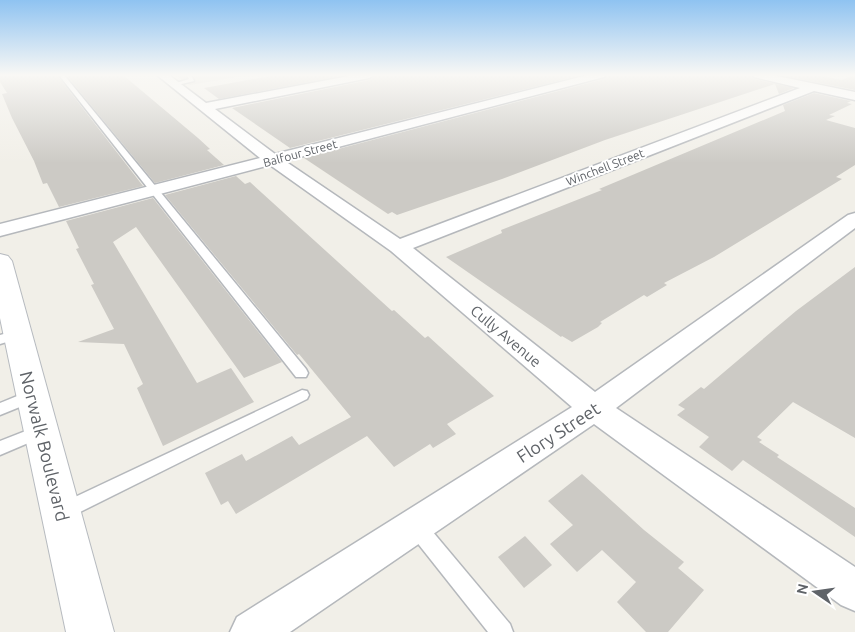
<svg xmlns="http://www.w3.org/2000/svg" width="855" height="632" font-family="Ubuntu,sans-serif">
	<rect width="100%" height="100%" fill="#f1efe8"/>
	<polygon fill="#e1ded6" points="175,75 249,75 190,85"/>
	<g fill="#cccac5">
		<polygon points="0,75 57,75 143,186 59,207 47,183 43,184 34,161 12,118 2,94 7,93 0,82"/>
		<polygon points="66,75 123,75 198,138 210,149 207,150 224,165 155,183"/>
		<polygon points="276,75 346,75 219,99 204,88"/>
		<polygon points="376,75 582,75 290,148 232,108 369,80"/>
		<polygon points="607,75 751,75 754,79 794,88 779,94 775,84 605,140 502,179 397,215 392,212 388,214 304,158 604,79"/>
		<polygon points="779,75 816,75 842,80 855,75 855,90"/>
		<polygon points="814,93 851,101 847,103 852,104 829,115 835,116 826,120 855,128 855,165 836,177 842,179 714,257 664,283 667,285 647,297 644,295 600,322 602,323 598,327 572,342 562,336 561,337 446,257 502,233 501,230 602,190 599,189 785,111 783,105"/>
		<polygon points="236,176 245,184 250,182 392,311 394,310 425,338 428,336 494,396 447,424 456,434 433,448 430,444 394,467 367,436 236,514 228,501 221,505 205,473 242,454 246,461 292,436 299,445 351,417 299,354 297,355 165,195"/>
		<polygon points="153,198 282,362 244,378 136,227 113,242 197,383 231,368 254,402 163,446 137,388 143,384 124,344 78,342 114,329 91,285 94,284 76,249 79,248 66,221"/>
		<polygon points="855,267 855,438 793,402 757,437 762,440 759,442 779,455 777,457 855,508 855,537 743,460 732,471 699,447 709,437 677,415 685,409 678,405 701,387 704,389 796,311"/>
		<polygon points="582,474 644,530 684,562 678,568 704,590 668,632 646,632 617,602 636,582 602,550 577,572 550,544 573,525 548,501"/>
		<polygon points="525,536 552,565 524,588 498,557"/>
	</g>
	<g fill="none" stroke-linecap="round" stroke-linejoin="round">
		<defs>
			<g id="service">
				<polygon points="59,75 64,75 306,369 308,373 306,377 296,377"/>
				<polygon points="187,75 191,75 194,81 173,86 173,84 189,79"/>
				<polygon points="18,330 25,334 23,337 0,344 0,335"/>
				<polygon points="32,390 37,392 39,396 37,400 0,415 0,403"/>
				<polygon points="302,390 307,391 309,395 307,399 70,517 64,519 58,517 55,511 58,505"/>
				<polygon points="41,425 47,427 49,431 47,435 0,455 0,441"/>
				<polygon points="415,516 422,519 510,624 513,632 488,632 408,531 406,525 408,519"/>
			</g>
			<polygon id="minor" points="157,75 169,75 206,103 354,75 374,75 369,78 215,109 275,154 588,75 605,75 604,77 285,161 400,239 800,88 754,77 753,75 772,75 855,92 855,100 814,91 413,248 595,392 848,215 855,213 855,228 616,408 855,567 855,611 841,605 594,424 290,632 230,632 237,617 572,407 391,251 270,165 0,236 0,224 260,158"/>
			<polygon id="secondary" points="0,254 8,256 12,261 114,632 66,632 0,318"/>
		</defs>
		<use href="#service" stroke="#b5b8bc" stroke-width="3"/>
		<use href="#minor" stroke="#b5b8bc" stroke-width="3"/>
		<use href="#secondary" stroke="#b6babf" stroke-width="2"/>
		<use href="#service" fill="#fff" fill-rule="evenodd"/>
		<use href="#minor" fill="#fff" fill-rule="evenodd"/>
		<use href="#secondary" fill="#fff" fill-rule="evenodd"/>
	</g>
	<linearGradient id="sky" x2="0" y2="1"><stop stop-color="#8fc3f1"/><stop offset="0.46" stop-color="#f9f8f5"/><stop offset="1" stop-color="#f9f8f5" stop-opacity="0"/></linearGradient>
	<rect width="855" height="163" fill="url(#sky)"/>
	<g text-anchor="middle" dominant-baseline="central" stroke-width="4" stroke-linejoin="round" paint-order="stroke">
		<g font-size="12" fill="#5f6368" stroke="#fff">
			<text transform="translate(300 153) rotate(-15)">Balfour Street</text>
			<text transform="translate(605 167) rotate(-21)">Winchell Street</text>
		</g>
		<g font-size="15" fill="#5f6368" stroke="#fff">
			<text transform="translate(506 336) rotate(40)">Cully Avenue</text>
		</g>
		<g font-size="18" fill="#5f6368" stroke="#fff">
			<text transform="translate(558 432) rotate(-33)">Flory Street</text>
			<text transform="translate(45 446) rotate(76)">Norwalk Boulevard</text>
		</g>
	</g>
	<g transform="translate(815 592) rotate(283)" stroke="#ffffff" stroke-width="4" paint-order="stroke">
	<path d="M0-4L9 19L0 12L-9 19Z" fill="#5f6368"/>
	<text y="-8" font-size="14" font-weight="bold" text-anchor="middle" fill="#5f6368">N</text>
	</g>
</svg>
